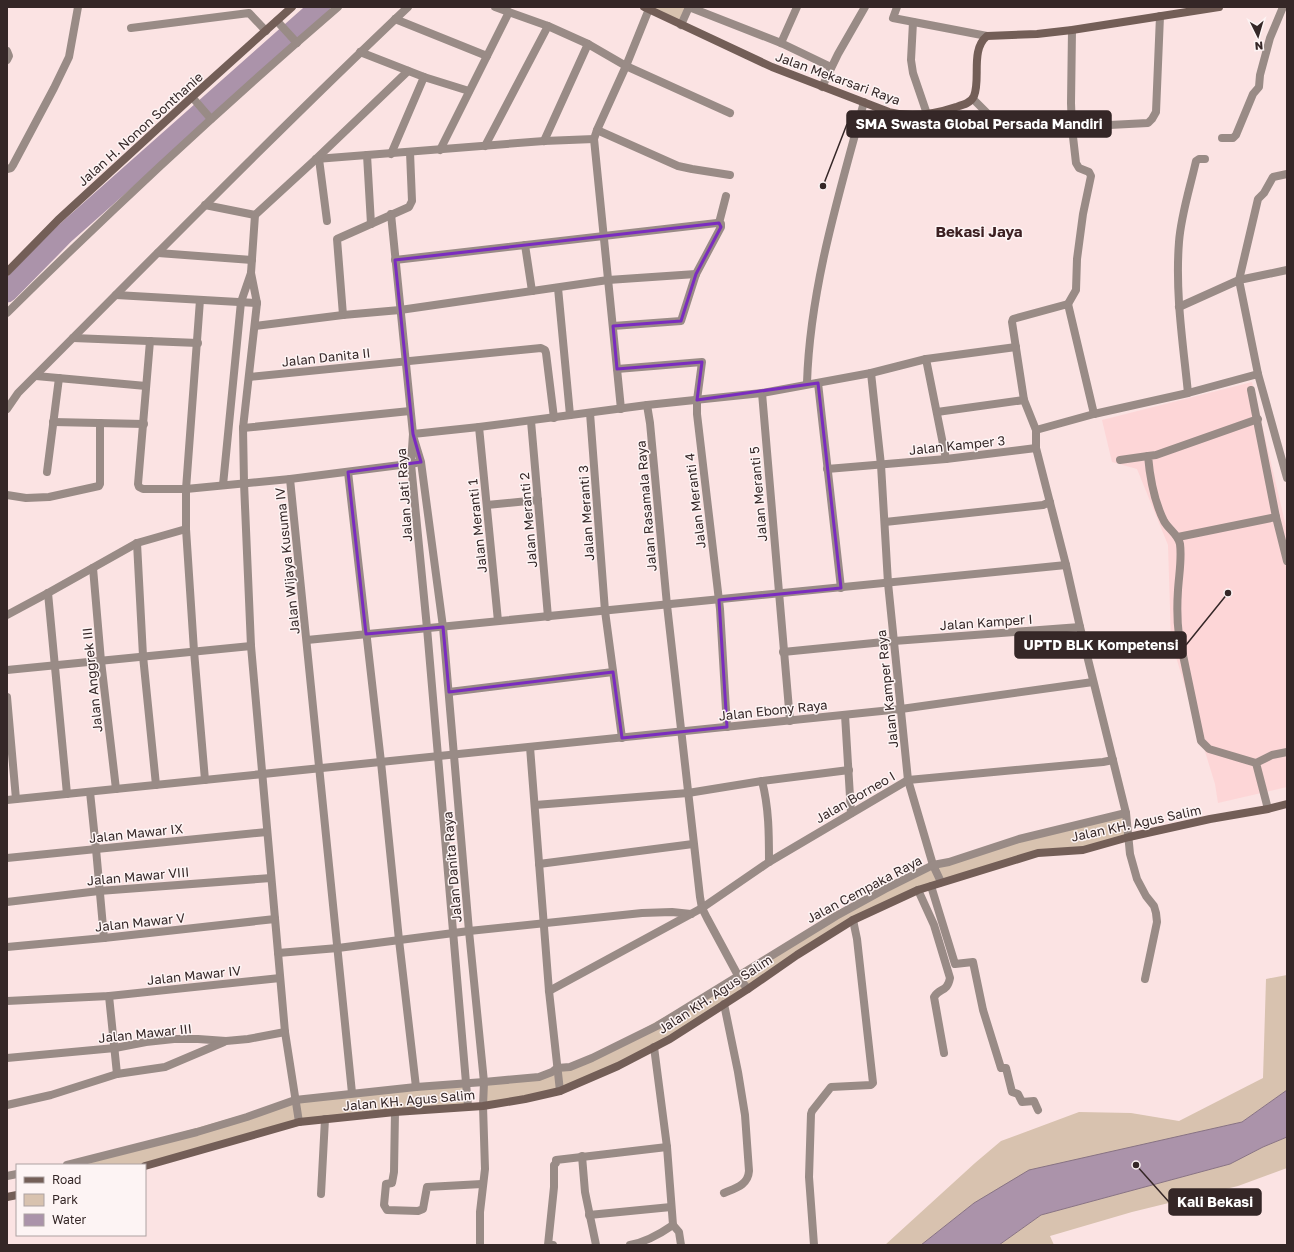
<svg xmlns="http://www.w3.org/2000/svg" width="1294" height="1252" font-family="'Golos Text',sans-serif">
	<rect width="100%" height="100%" fill="#fbe3e3"/>
	<polygon fill="#fdd6d7" points="1252,382 1287,531 1287,787 1218,803 1215,784 1171,641 1168,545 1137,469 1112,462 1102,420"/>
	<g fill="#d8c2af">
		<polygon points="645,7 689,7 681,25"/>
		<polygon points="1126,813 1129,837 1083,850 1038,853 941,882 864,914 670,1039 560,1091 557,1068 592,1058 933,865"/>
		<polygon points="1287,975 1287,1090 1242,1122 1133,1147 974,1203 921,1245 885,1245 975,1163 1001,1141 1079,1112 1131,1113 1179,1121 1263,1078 1266,979"/>
		<polygon points="555,1072 558,1090 484,1104 485,1084"/>
		<polygon points="467,1083 468,1106 325,1119 145,1165 67,1165 295,1100"/>
		<polygon points="1287,1137 1287,1168 1238,1186 1132,1212 1050,1236 1054,1245 999,1245 1041,1215 1230,1164 1263,1147"/>
	</g>
	<polygon fill="#ab93aa" stroke="#887383" points="1287,1090 1287,1137 1263,1147 1230,1164 1041,1215 999,1245 921,1245 974,1203 1029,1170 1242,1122"/>
	<g fill="none" stroke-linecap="round" stroke-linejoin="round">
		<polyline stroke="#ab93aa" stroke-width="21" points="7,292 64,234 320,7"/>
		<g stroke="#998b86" stroke-width="8">
			<polyline points="495,7 548,26 588,44 626,66 730,113"/>
			<polyline points="689,7 781,43 831,67"/>
			<polyline points="897,7 893,18 987,36"/>
			<polyline points="395,19 487,56"/>
			<polyline points="277,21 297,43"/>
			<polyline points="913,22 911,60 913,73 927,114"/>
			<polyline points="681,25 689,7"/>
			<polyline points="131,28 249,13 266,31"/>
			<polyline points="781,43 797,7"/>
			<polyline points="7,51 9,56 7,60"/>
			<polyline points="360,52 424,77 469,91"/>
			<polyline points="822,87 838,54 865,7"/>
			<polyline points="192,97 211,119"/>
			<polyline points="973,99 988,114 1000,122 1015,128 1052,128 1148,123 1152,119 1156,112 1160,16"/>
			<polyline points="597,130 678,166 692,169 730,175"/>
			<polyline points="1222,138 1233,138 1236,135 1253,94 1259,87 1260,75 1270,38 1283,7"/>
			<polyline points="544,141 588,44"/>
			<polyline points="485,146 548,26"/>
			<polyline points="440,150 509,12"/>
			<polyline points="391,154 424,77"/>
			<polyline points="367,155 371,224"/>
			<polyline points="316,159 544,141 594,139"/>
			<polyline points="319,159 327,221"/>
			<polyline points="7,169 11,168 13,165 54,88 69,57 78,7"/>
			<polyline points="205,205 255,215"/>
			<polyline points="391,214 413,434 411,464 427,628 468,1106"/>
			<polyline points="719,223 726,196"/>
			<polyline points="525,245 532,291"/>
			<polyline points="158,253 252,260"/>
			<polyline points="395,260 717,223 721,224 721,227 696,274 681,321 613,326"/>
			<polyline points="251,273 257,303 243,428 244,483 251,646 285,1032 299,1122"/>
			<polyline points="558,288 570,415"/>
			<polyline points="116,295 257,303"/>
			<polyline points="200,300 186,489 186,529 194,651 205,780"/>
			<polyline points="1068,304 1076,290 1077,259 1083,214 1091,176 1089,172 1079,168 1076,163 1072,128 1071,103 1072,30"/>
			<polyline points="1179,307 1239,280 1258,199 1264,193 1273,177 1287,174"/>
			<path d="M 7,313 C 114,207 224,105 338,7"/>
			<polyline points="343,315 337,239 409,207 412,201 410,152"/>
			<polyline points="255,326 343,315 400,310 608,280 696,274"/>
			<polyline points="73,338 198,343"/>
			<polyline points="150,341 138,484 139,487 143,489 186,489 290,479 416,463"/>
			<polyline points="926,359 946,459"/>
			<polyline points="617,369 702,362 697,400 697,414 720,609 727,727"/>
			<polyline points="871,373 881,465 888,583 908,780 933,865 941,882"/>
			<polyline points="1258,374 1239,280 1287,270"/>
			<polyline points="36,376 146,386"/>
			<polyline points="249,377 541,348 545,350 546,353 554,418"/>
			<path d="M 807,383 C 810,288 839,194 864,102"/>
			<polyline points="818,383 841,588"/>
			<polyline points="1251,390 1276,517 1287,561"/>
			<polyline points="762,393 790,721"/>
			<path d="M 1188,393 C 1183,343 1175,293 1179,242 C 1181,215 1190,188 1196,161 L 1199,159 L 1205,159"/>
			<polyline points="647,405 650,423 667,605 700,897 702,908 707,918 741,981 748,989"/>
			<path d="M 7,409 L 18,393 C 147,264 275,133 408,7"/>
			<polyline points="621,409 594,139 597,130 626,66 649,9"/>
			<polyline points="937,412 1024,400"/>
			<polyline points="590,413 605,611 622,738"/>
			<polyline points="1094,414 1068,304 1013,319 1012,322 1024,400 1036,430 1036,448 1066,565 1080,627 1126,813 1130,854 1137,879 1146,896 1154,906 1156,913 1157,922 1145,979"/>
			<polyline points="531,421 548,617"/>
			<polyline points="53,422 144,424"/>
			<polyline points="479,427 498,621"/>
			<polyline points="243,428 410,411"/>
			<polyline points="1036,430 1094,414 1188,393 1258,374 1287,478"/>
			<polyline points="413,434 479,427 647,405 762,393 871,373 926,359 1016,347"/>
			<polyline points="414,439 421,462 443,627 469,931 484,1082 483,1106 485,1169 480,1212 480,1245"/>
			<polyline points="1120,460 1148,456"/>
			<polyline points="827,469 946,459 1036,448"/>
			<polyline points="47,472 59,378"/>
			<polyline points="348,472 381,762 399,940 416,1087"/>
			<polyline points="290,479 352,1093"/>
			<polyline points="223,485 241,302 251,273 255,215 316,159 408,71"/>
			<polyline points="7,495 26,498 49,497 99,486 100,484 100,423"/>
			<polyline points="487,505 538,500"/>
			<polyline points="885,522 1043,505 1050,502"/>
			<polyline points="1178,537 1276,517"/>
			<polyline points="137,543 143,656 156,785"/>
			<polyline points="93,568 101,661 116,789"/>
			<polyline points="48,593 67,794"/>
			<polyline points="7,615 48,593 137,543 186,529"/>
			<polyline points="307,640 1066,565"/>
			<polyline points="783,652 894,641 1080,627"/>
			<polyline points="7,670 251,646"/>
			<polyline points="449,692 613,672"/>
			<polyline points="7,697 16,799"/>
			<polyline points="845,715 851,813"/>
			<polyline points="530,747 549,991 560,1091"/>
			<path d="M 1256,763 L 1209,749 L 1201,741 L 1179,636 C 1177,621 1177,605 1178,590 C 1179,574 1182,559 1180,544 C 1178,534 1169,530 1164,521 C 1154,501 1150,479 1148,456 L 1156,455 L 1258,419"/>
			<path d="M 762,781 C 769,808 769,835 769,862"/>
			<polyline points="90,792 96,849 104,938"/>
			<polyline points="7,800 901,709 1093,682"/>
			<polyline points="535,805 688,793 762,781 849,770"/>
			<polyline points="1268,809 1256,763 1272,755 1287,752"/>
			<polyline points="7,858 267,832"/>
			<polyline points="539,864 693,844"/>
			<polyline points="931,886 955,964 973,962 983,1010 1001,1068 1006,1068 1012,1092 1018,1094 1022,1102 1034,1101 1038,1110"/>
			<path d="M 918,890 L 934,925 L 950,978 C 947,993 940,987 934,997 L 944,1053"/>
			<polyline points="7,902 99,891 271,878"/>
			<polyline points="7,947 104,938 275,919"/>
			<polyline points="278,953 338,948 469,931 642,913 672,912 691,914"/>
			<polyline points="549,991 702,908 769,862 908,780 1103,762 1113,760"/>
			<polyline points="109,996 117,1074"/>
			<polyline points="7,1001 109,996 280,978"/>
			<polyline points="654,1047 667,1147 673,1225 679,1232 681,1245"/>
			<polyline points="7,1058 115,1048 146,1042 174,1039 198,1039 226,1041 248,1039 285,1032"/>
			<polyline points="7,1105 51,1095 117,1074 165,1067 224,1042"/>
			<polyline points="395,1112 394,1172 392,1183 386,1184 384,1205 387,1210 418,1211 423,1209 427,1187 482,1184"/>
			<polyline points="582,1156 585,1192 596,1245"/>
			<polyline points="67,1165 197,1132 247,1117 295,1100 416,1087 484,1082 539,1077 552,1072 557,1068 570,1067 592,1058 657,1026 836,916 885,889 933,865 949,862 1019,839 1126,813"/>
			<polyline points="7,1176 17,1174"/>
			<path d="M 724,1193 C 736,1188 748,1185 749,1171 L 745,1115 L 738,1072 L 724,1004"/>
			<polyline points="321,1194 325,1119"/>
			<polyline points="589,1215 671,1207"/>
			<polyline points="553,1245 548,1245 554,1187 554,1165 556,1163 556,1160 667,1147"/>
			<path d="M 630,1245 C 646,1242 660,1234 673,1225"/>
			<polyline points="814,1245 809,1177 811,1114 812,1111 831,1087 871,1085 873,1083 857,939 853,920"/>
		</g>
		<g stroke="#735e57" stroke-width="8">
			<path d="M 644,7 L 772,67 L 889,112 C 912,118 935,114 956,107 C 963,105 971,103 974,96 C 981,79 970,50 987,36 L 1037,34 L 1072,30 L 1219,7"/>
			<polyline points="7,272 58,220 192,97 292,7"/>
			<polyline points="145,1166 299,1122 395,1112 483,1106 525,1099 560,1091 618,1066 670,1039 748,989 797,955 853,920 918,890 1038,853 1083,850 1129,837 1210,819 1268,809 1287,804"/>
			<polyline points="7,1197 17,1195"/>
		</g>
	</g>
	<path fill="none" stroke="#7b2cbf" stroke-width="3" stroke-linejoin="round" d="M 719,223 L 721,227 L 696,274 L 681,321 L 613,326 L 617,369 L 702,362 L 697,400 L 818,383 L 841,588 L 719,600 L 727,727 L 622,738 L 613,672 L 449,692 L 443,627 L 366,634 L 348,472 L 421,462 L 413,434 L 395,260 Z"/>
	<g text-anchor="middle" dominant-baseline="central" stroke-width="3" stroke-linejoin="round" paint-order="stroke">
		<g font-size="13" fill="#352727" stroke="#fdf4f4">
			<text transform="translate(838 78) rotate(20)">Jalan Mekarsari Raya</text>
			<text transform="translate(140 129) rotate(-42)">Jalan H. Nonon Sonthanie</text>
			<text transform="translate(326 357) rotate(-6)">Jalan Danita II</text>
			<text transform="translate(957 445) rotate(-6)">Jalan Kamper 3</text>
			<text transform="translate(758 494) rotate(-95)">Jalan Meranti 5</text>
			<text transform="translate(404 495) rotate(-94)">Jalan Jati Raya</text>
			<text transform="translate(695 501) rotate(-97)">Jalan Meranti 4</text>
			<text transform="translate(646 506) rotate(-95)">Jalan Rasamala Raya</text>
			<text transform="translate(586 513) rotate(-94)">Jalan Meranti 3</text>
			<text transform="translate(528 520) rotate(-95)">Jalan Meranti 2</text>
			<text transform="translate(477 526) rotate(-96)">Jalan Meranti 1</text>
			<text transform="translate(287 561) rotate(-96)">Jalan Wijaya Kusuma IV</text>
			<text transform="translate(986 622) rotate(-4)">Jalan Kamper I</text>
			<text transform="translate(92 680) rotate(-96)">Jalan Anggrek III</text>
			<text transform="translate(887 689) rotate(-96)">Jalan Kamper Raya</text>
			<text transform="translate(773 710) rotate(-6)">Jalan Ebony Raya</text>
			<text transform="translate(855 797) rotate(-30)">Jalan Borneo I</text>
			<text transform="translate(1136 823) rotate(-12)">Jalan KH. Agus Salim</text>
			<text transform="translate(136 833) rotate(-6)">Jalan Mawar IX</text>
			<text transform="translate(452 867) rotate(-95)">Jalan Danita Raya</text>
			<text transform="translate(138 876) rotate(-5)">Jalan Mawar VIII</text>
			<text transform="translate(864 889) rotate(-28)">Jalan Cempaka Raya</text>
			<text transform="translate(140 922) rotate(-6)">Jalan Mawar V</text>
			<text transform="translate(194 975) rotate(-6)">Jalan Mawar IV</text>
			<text transform="translate(715 994) rotate(-33)">Jalan KH. Agus Salim</text>
			<text transform="translate(145 1033) rotate(-6)">Jalan Mawar III</text>
			<text transform="translate(409 1100) rotate(-5)">Jalan KH. Agus Salim</text>
		</g>
		<g font-size="15" font-weight="bold" fill="#3d2022" stroke="#fdf4f4">
			<text x="979" y="231">Bekasi Jaya</text>
		</g>
	</g>
	<path fill="none" stroke="#352727" stroke-width="1.5" d="M823 186L847 124M1228 593L1186 645M1136 1165L1169 1202"/>
	<g fill="#352727" stroke="#fdf4f4" stroke-width="1.5">
		<circle cx="823" cy="186" r="4"/>
		<circle cx="1228" cy="593" r="4"/>
		<circle cx="1136" cy="1165" r="4"/>
	</g>
	<g fill="#352727" stroke="#352727" stroke-width="1.5">
		<rect x="847" y="111" width="264" height="26" rx="4"/>
		<rect x="1015" y="632" width="171" height="26" rx="4"/>
		<rect x="1169" y="1189" width="92" height="26" rx="4"/>
	</g>
	<g font-size="14" text-anchor="middle" font-weight="bold" fill="#fff">
		<text x="979" y="129">SMA Swasta Global Persada Mandiri</text>
		<text x="1101" y="650">UPTD BLK Kompetensi</text>
		<text x="1215" y="1207">Kali Bekasi</text>
	</g>
	<rect width="1294" height="1252" fill="none" stroke="#352727" stroke-width="16"/>
	<rect x="16" y="1164" width="130" height="72" fill="#fdf4f4" stroke="#ada2a2"/>
	<rect x="24" y="1177" width="20" height="6" fill="#735e57" stroke="#ada2a2"/>
	<text x="52" y="1184" font-size="12" fill="#352727">Road</text>
	<rect x="24" y="1194" width="20" height="12" fill="#d8c2af" stroke="#ada2a2"/>
	<text x="52" y="1204" font-size="12" fill="#352727">Park</text>
	<rect x="24" y="1214" width="20" height="12" fill="#ab93aa" stroke="#ada2a2"/>
	<text x="52" y="1224" font-size="12" fill="#352727">Water</text>
	<g transform="translate(1258 36) rotate(175)" stroke="#fdf4f4" stroke-width="3" paint-order="stroke">
	<path d="M0-3L7 15L0 10L-7 15Z" fill="#352727"/>
	<text y="-6" font-size="11" font-weight="bold" text-anchor="middle" fill="#352727">N</text>
	</g>
</svg>
